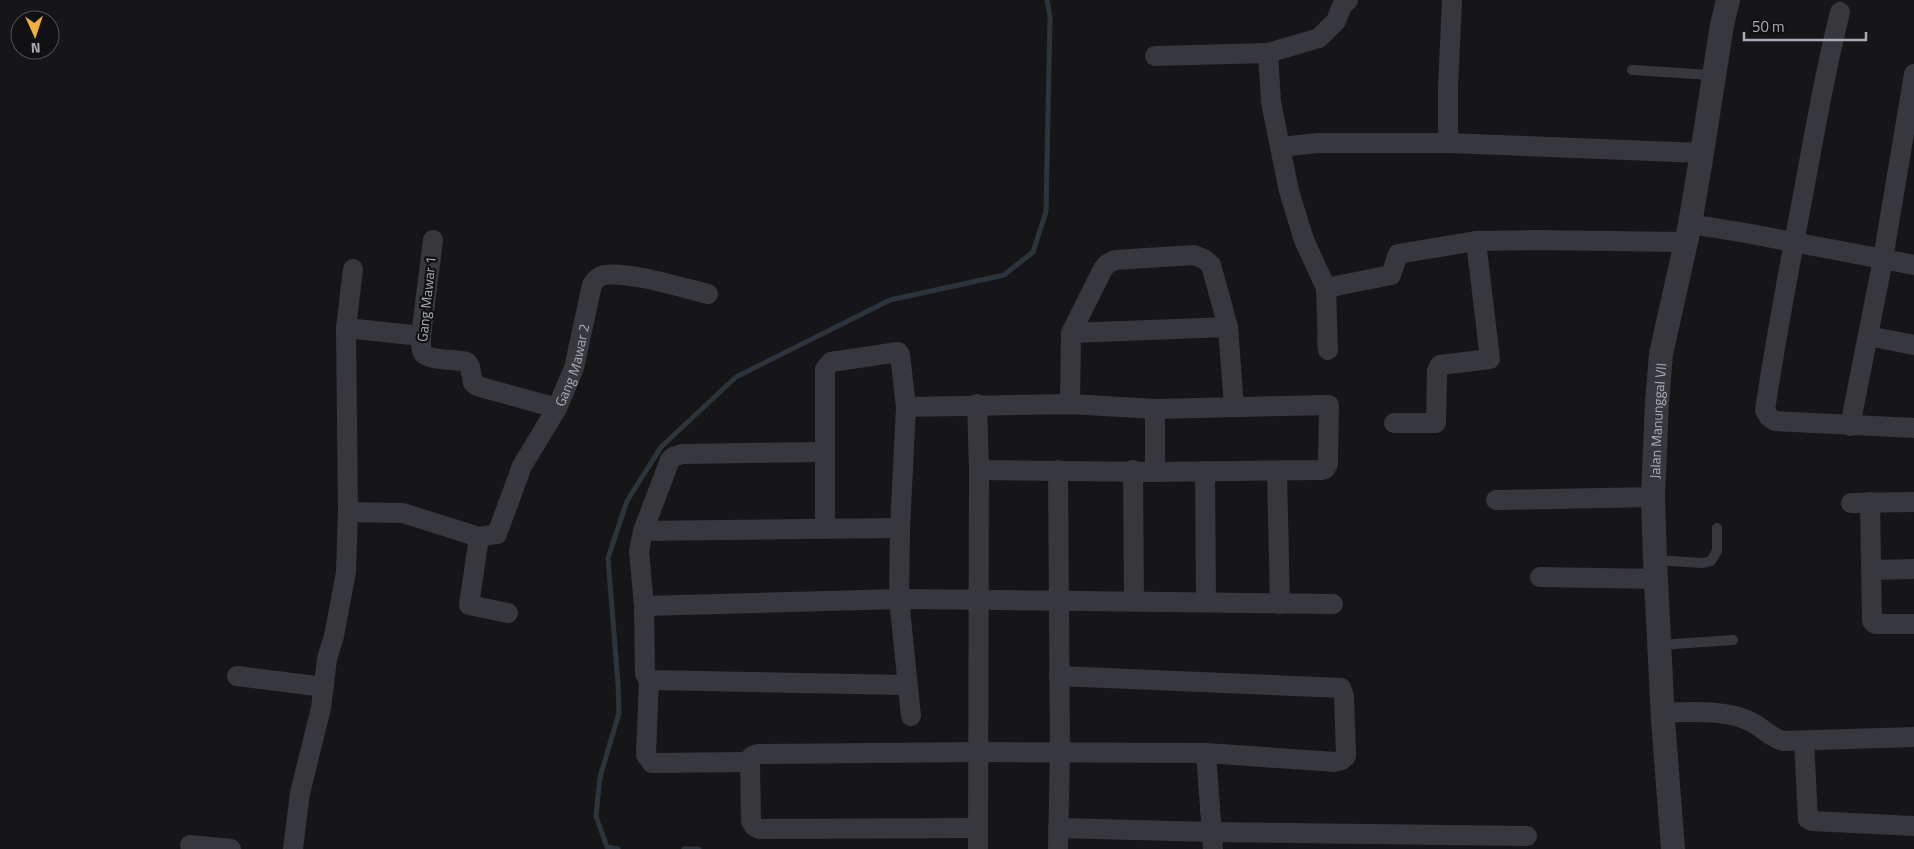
<svg xmlns="http://www.w3.org/2000/svg" width="1914" height="849" font-family="'Titillium Web',sans-serif">
	<rect width="100%" height="100%" fill="#161618"/>
	<g fill="none" stroke-linecap="round" stroke-linejoin="round">
		<g stroke="#2c353c" stroke-width="5">
			<polyline points="618,849 607,847 596,816 600,777 619,713 618,684 608,558 627,501 661,447 736,377 890,300 1004,275 1033,252 1046,212 1050,17 1047,0"/>
			<polyline points="684,849 699,849"/>
		</g>
		<g stroke="#37383d" stroke-width="10">
			<polyline points="1632,70 1712,75"/>
			<polyline points="1655,560 1703,563 1711,561 1717,551 1717,528"/>
			<polyline points="1659,645 1733,640"/>
		</g>
		<g stroke="#37383d" stroke-width="20">
			<path d="M 1840,12 C 1825,71 1815,130 1804,190 C 1790,263 1776,336 1765,410 L 1769,417 L 1775,421 L 1914,428"/>
			<polyline points="1268,53 1271,102 1289,191 1304,240 1326,288 1328,350 1327,339"/>
			<polyline points="1155,56 1268,53 1319,38 1336,21 1342,6 1348,0"/>
			<polyline points="1448,143 1448,87 1452,0"/>
			<polyline points="1280,147 1318,143 1448,143 1702,153"/>
			<polyline points="1690,224 1746,233 1914,265"/>
			<path d="M 433,240 L 421,336 C 421,341 420,348 423,353 C 429,361 457,359 467,362 L 470,367 L 473,383 L 477,386 L 557,408"/>
			<polyline points="1326,288 1391,275 1398,254 1476,241 1535,240 1685,242"/>
			<polyline points="346,328 421,336"/>
			<polyline points="1071,333 1228,327"/>
			<polyline points="1868,336 1914,345"/>
			<polyline points="977,404 979,470 978,849"/>
			<polyline points="1070,404 1071,333 1103,269 1107,264 1115,260 1194,255 1204,259 1211,265 1228,327 1234,407"/>
			<polyline points="906,407 1070,404 1155,409 1329,405 1328,464 1325,469 1321,470 1155,472 979,470"/>
			<polyline points="1155,409 1155,472"/>
			<polyline points="1394,423 1436,423 1437,371 1440,365 1490,359 1476,241"/>
			<polyline points="1850,426 1883,259 1914,74"/>
			<polyline points="824,452 682,454 673,457 670,460 643,531 639,551 644,606 645,674 649,680 653,680 907,685"/>
			<polyline points="1133,470 1134,601"/>
			<polyline points="1205,471 1206,602"/>
			<polyline points="1277,471 1280,604"/>
			<polyline points="1496,500 1653,497"/>
			<polyline points="1870,502 1872,621 1875,624 1914,624"/>
			<polyline points="1851,503 1914,502"/>
			<path id="s1" d="M 348,512 L 403,513 L 479,537 L 497,534 L 522,466 L 557,408 L 574,368 L 592,285 C 595,280 599,276 604,275 C 628,271 683,288 708,294"/>
			<polyline points="825,528 825,369 831,362 898,352 900,355 906,407 900,528 899,599 911,716"/>
			<polyline points="643,531 900,528"/>
			<polyline points="479,537 469,605 508,613"/>
			<polyline points="1871,570 1914,569"/>
			<polyline points="1540,577 1656,579"/>
			<polyline points="644,606 899,599 1333,604"/>
			<polyline points="237,676 324,687"/>
			<polyline points="649,680 646,755 652,763 750,762"/>
			<path d="M 1662,712 C 1690,713 1721,709 1747,720 C 1760,725 1769,737 1783,741 L 1914,737"/>
			<polyline points="1804,741 1808,819 1812,821 1914,826"/>
			<polyline points="1206,753 1213,849"/>
			<polyline points="978,828 759,829 754,826 751,821 750,762 752,756 758,754 979,752 1206,753 1335,762 1342,760 1346,756 1344,696 1341,688 1059,676"/>
			<polyline points="1058,828 1212,832 1527,836"/>
			<polyline points="190,845 231,849"/>
			<polyline points="293,849 300,793 321,708 327,659 334,636 346,572 348,512 346,328 353,269"/>
			<polyline points="1058,849 1060,752 1058,470"/>
		</g>
		<path stroke="#37383d" stroke-width="24" id="s2" d="M 1673,849 L 1663,720 L 1655,560 L 1653,497 L 1657,402 L 1661,354 L 1690,224 L 1702,153 L 1722,25 L 1728,0"/>
	</g>
	<g text-anchor="middle" dominant-baseline="central" stroke-width="4.5" stroke-linejoin="round" paint-order="stroke">
		<g font-size="14" fill="#a8adb8" stroke="#111113">
			<text transform="translate(426 299) rotate(-84)">Gang Mawar 1</text>
			<text stroke="none"><textPath href="#s1" startOffset="339">Gang Mawar 2</textPath></text>
			<text stroke="none"><textPath href="#s2" startOffset="429">Jalan Manunggal VII</textPath></text>
		</g>
	</g>
	<g transform="translate(35 35) rotate(177)"><circle r="24" fill="#111113" stroke="#4d4f55"/>
	<path d="M0-4L9 19L0 12L-9 19Z" fill="#f2b134"/>
	<text y="-8" font-size="14" font-weight="bold" text-anchor="middle" fill="#a8adb8">N</text>
	</g>
	<path d="M1744 32v8h122v-8" fill="none" stroke="#a8adb8" stroke-width="2.5"/>
	<text x="1752" y="32" font-size="15" fill="#a8adb8" stroke="#111113" stroke-width="4" paint-order="stroke">50 m</text>
</svg>
